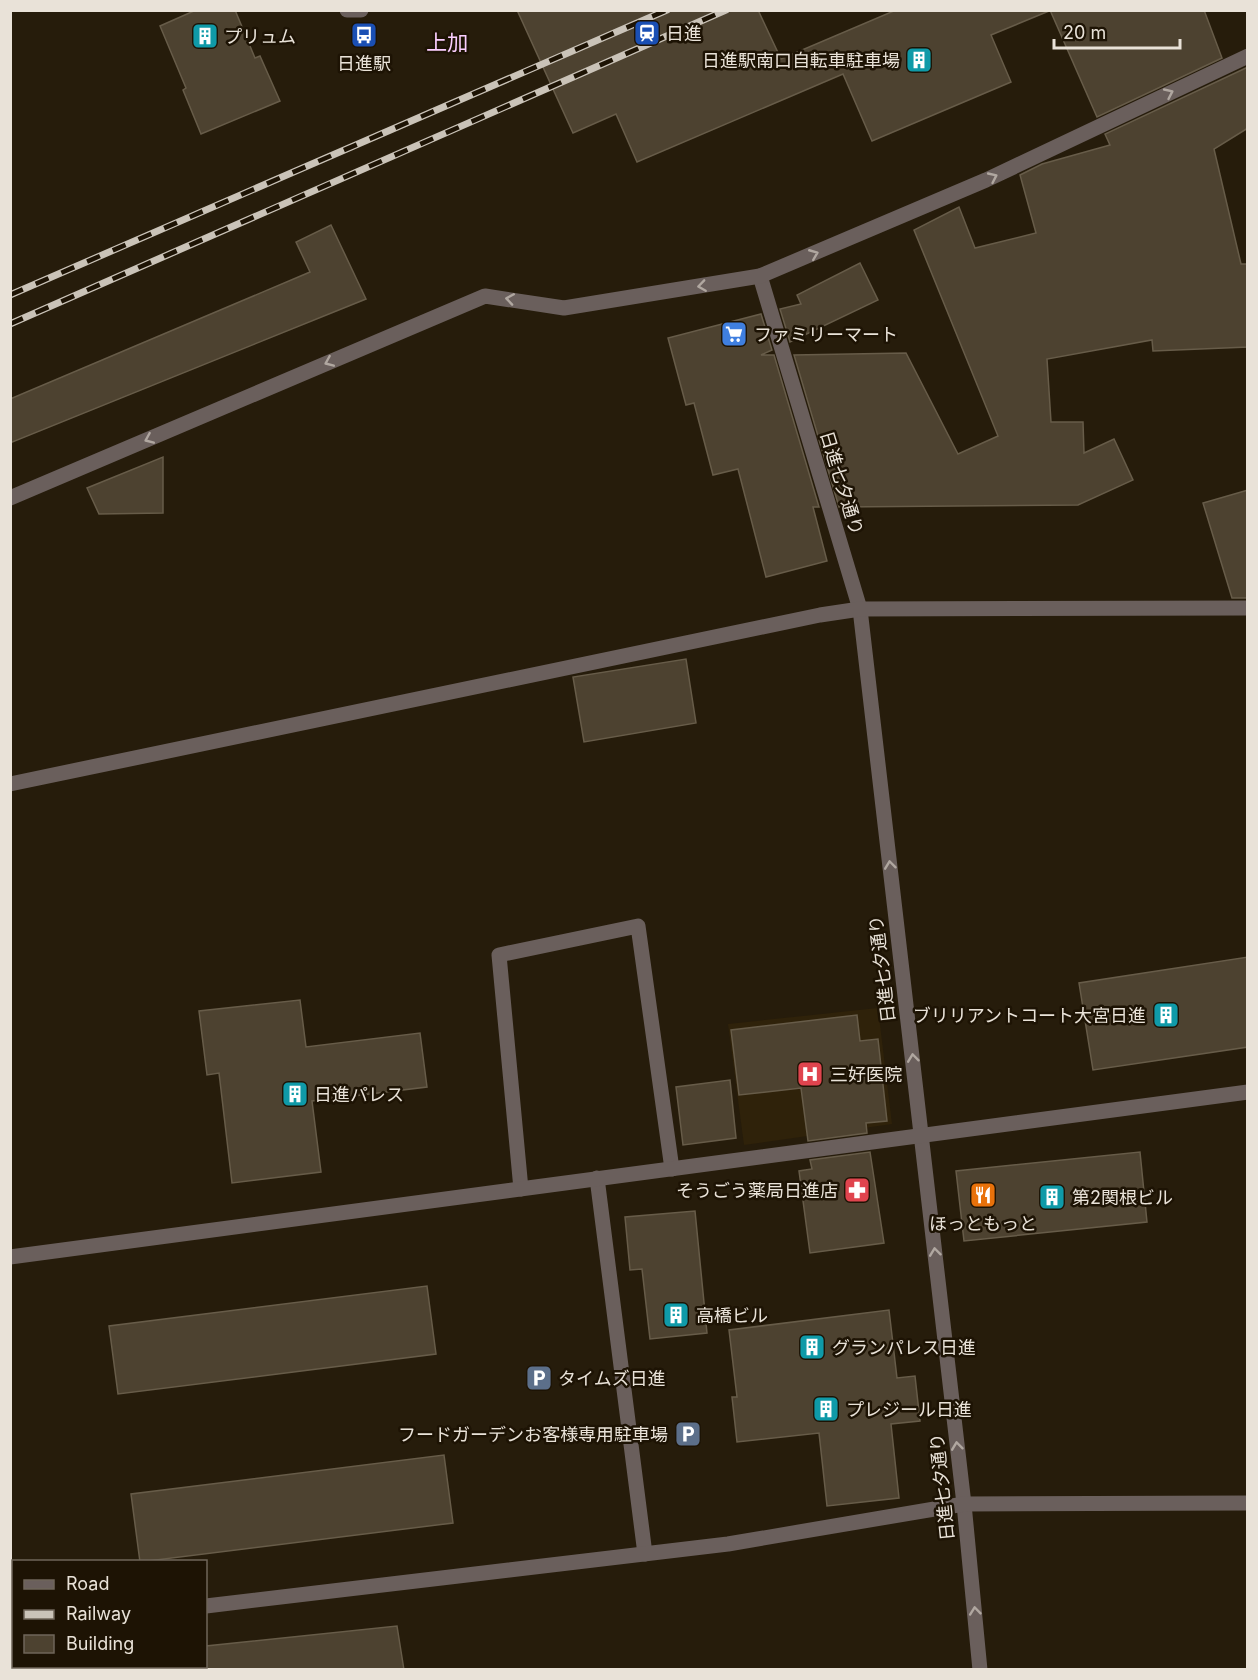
<svg xmlns="http://www.w3.org/2000/svg" width="1258" height="1680" font-family="Inter,'Noto Sans JP',sans-serif">
	<rect width="100%" height="100%" fill="#261c0b"/>
	<polygon fill="#2f220a" points="878,1008 892,1124 744,1145 728,1024"/>
	<g fill="#4d4230" stroke="#675c49" stroke-width="1.5">
		<polygon points="196,10 235,10 255,58 260,56 280,101 201,134 183,90 186,88 160,26"/>
		<polygon points="517,10 758,10 781,59 896,10 1049,11 991,35 1011,82 872,141 843,74 637,162 616,114 573,133"/>
		<polygon points="1050,10 1204,10 1222,58 1097,117"/>
		<polygon points="1248,67 1248,128 1214,149 1241,264 1248,264 1248,347 1153,351 1152,340 1047,359 1051,422 1083,422 1084,453 1114,439 1133,480 1078,505 839,507 794,355 906,353 958,454 998,436 914,230 959,207 975,248 1036,233 1020,175 1042,164 1110,145 1105,134"/>
		<polygon points="331,225 366,299 10,443 10,399 310,272 296,242"/>
		<polygon points="860,263 878,300 790,342 780,309 801,304 797,295"/>
		<polygon points="761,314 772,350 761,355 774,355 819,507 813,507 827,561 766,577 738,469 713,475 694,403 686,405 668,338"/>
		<polygon points="163,457 163,513 99,514 87,488"/>
		<polygon points="1248,490 1248,598 1232,598 1203,503"/>
		<polygon points="686,659 696,723 584,742 573,677"/>
		<polygon points="1248,957 1248,1047 1093,1070 1079,983"/>
		<polygon points="300,1000 306,1047 420,1033 427,1087 312,1101 321,1172 232,1183 219,1073 207,1075 199,1011"/>
		<polygon points="857,1015 860,1041 878,1039 887,1121 866,1123 867,1133 808,1141 801,1088 739,1095 731,1030"/>
		<polygon points="730,1080 736,1138 683,1145 676,1087"/>
		<polygon points="870,1152 884,1243 810,1253 799,1171 812,1169 810,1160"/>
		<polygon points="1140,1152 1147,1222 964,1241 956,1171"/>
		<polygon points="695,1211 707,1333 650,1339 642,1269 630,1270 625,1217"/>
		<polygon points="427,1286 436,1354 118,1394 109,1326"/>
		<polygon points="889,1310 897,1378 915,1376 920,1421 891,1424 899,1498 827,1506 819,1433 737,1442 732,1397 737,1397 729,1330"/>
		<polygon points="444,1455 453,1523 140,1562 131,1494"/>
		<polygon points="397,1626 404,1670 202,1670 202,1666 206,1666 206,1646"/>
	</g>
	<g fill="none" stroke-linecap="round" stroke-linejoin="round">
		<g stroke="#6a5f5c" stroke-width="15">
			<polyline points="347,10 361,10"/>
			<polyline points="760,276 860,609 964,1504 980,1670"/>
			<polyline points="10,498 485,296 564,308 760,276 986,180 1248,56"/>
			<polyline points="10,784 820,615 860,609 1248,608"/>
			<polyline points="597,1178 645,1554"/>
			<polyline points="521,1189 499,955 638,926 672,1169"/>
			<polyline points="10,1257 1248,1092"/>
			<polyline points="206,1606 728,1544 964,1504 1248,1503"/>
			<polyline points="10,1628 14,1628"/>
		</g>
		<defs>
			<g id="rail">
				<polyline points="10,295 667,10"/>
				<polyline points="10,324 726,10"/>
			</g>
		</defs>
		<use href="#rail" stroke="#cac3b8" stroke-width="7"/>
		<use href="#rail" stroke="#1d1304" stroke-width="4.5" stroke-dasharray="14" stroke-linecap="butt"/>
	</g>
	<defs><path id="oneway-chevron" d="M-2-3.5L2.5 0L-2 3.5" fill="none" stroke-width="1.6" stroke-linecap="round" stroke-linejoin="round" transform="scale(1.5)"/></defs>
	<g stroke="#b0a7a0">
		<use href="#oneway-chevron" transform="translate(1169 93) rotate(-25)"/>
		<use href="#oneway-chevron" transform="translate(993 177) rotate(-25)"/>
		<use href="#oneway-chevron" transform="translate(814 254) rotate(-22)"/>
		<use href="#oneway-chevron" transform="translate(702 286) rotate(172)"/>
		<use href="#oneway-chevron" transform="translate(510 299) rotate(-171)"/>
		<use href="#oneway-chevron" transform="translate(329 362) rotate(157)"/>
		<use href="#oneway-chevron" transform="translate(149 439) rotate(157)"/>
		<use href="#oneway-chevron" transform="translate(890 865) rotate(-97)"/>
		<use href="#oneway-chevron" transform="translate(913 1058) rotate(-97)"/>
		<use href="#oneway-chevron" transform="translate(935 1252) rotate(-97)"/>
		<use href="#oneway-chevron" transform="translate(957 1446) rotate(-97)"/>
		<use href="#oneway-chevron" transform="translate(975 1611) rotate(-96)"/>
	</g>
	<defs>
		<symbol id="station-square" viewBox="-11 -11 22 22"><rect x="-9" y="-9" width="18" height="18" rx="4" fill="#1a4fb4" stroke="#1d1304"/><path d="M-3-6H3Q5-6 5-4V2Q5 4 3 4L4.5 6H3L1.5 4h-3L-3 6H-4.5L-3 4Q-5 4-5 2V-4Q-5-6-3-6ZM-3.5-4v3h7v-3ZM-3.5 1v1.5H-2V1ZM2 1v1.5H3.5V1Z" fill="#fff"/></symbol>
		<symbol id="bus-square" viewBox="-11 -11 22 22"><rect x="-9" y="-9" width="18" height="18" rx="4" fill="#1a4fb4" stroke="#1d1304"/><path d="M-5-6H5V4H4V6H2V4H-2V6H-4V4H-5ZM-3.5-4V0h7V-4ZM-3.5 1.2v1.5H-2V1.2ZM2 1.2v1.5H3.5V1.2Z" fill="#fff"/></symbol>
		<symbol id="building-square" viewBox="-11 -11 22 22"><rect x="-9" y="-9" width="18" height="18" rx="4" fill="#0f9aa8" stroke="#1d1304"/><path d="M-4-6H4V6H1V3H-1V6H-4ZM-2.5-4.3h1.7v1.8h-1.7ZM.8-4.3h1.7v1.8H.8ZM-2.5-1h1.7V.8h-1.7ZM.8-1h1.7V.8H.8Z" fill="#fff"/></symbol>
		<symbol id="supermarket-square" viewBox="-11 -11 22 22"><rect x="-9" y="-9" width="18" height="18" rx="4" fill="#3f7fe0" stroke="#1d1304"/><path d="M-6-5.5h2.5l.6 2H6L4.5 2H-2.5L-4.4-4H-6ZM-1.5 3.2a1.3 1.3 0 1 0 .1 0ZM3 3.2a1.3 1.3 0 1 0 .1 0Z" fill="#fff"/></symbol>
		<symbol id="hospital-square" viewBox="-11 -11 22 22"><rect x="-9" y="-9" width="18" height="18" rx="4" fill="#e0444e" stroke="#1d1304"/><path d="M-5-5h3v3.5h4V-5h3V5h-3V1.5h-4V5h-3Z" fill="#fff"/></symbol>
		<symbol id="pharmacy-square" viewBox="-11 -11 22 22"><rect x="-9" y="-9" width="18" height="18" rx="4" fill="#e0444e" stroke="#1d1304"/><path d="M-2-6h4v4h4v4h-4v4h-4v-4h-4v-4h4Z" fill="#fff"/></symbol>
		<symbol id="restaurant-square" viewBox="-11 -11 22 22"><rect x="-9" y="-9" width="18" height="18" rx="4" fill="#e8710a" stroke="#1d1304"/><path d="M-5-6h1v4h1v-4h1v4h1v-4h1v5L-1.5 .5V6h-2V.5L-5-1ZM5-6V6H3V1.5H1.5Q1.5-4 5-6Z" fill="#fff"/></symbol>
		<symbol id="parking-square" viewBox="-11 -11 22 22"><rect x="-9" y="-9" width="18" height="18" rx="4" fill="#5c6f8a" stroke="#1d1304"/><path d="M-3.5-5.5H1a3.5 3.5 0 0 1 0 7H-1V5.5H-3.5ZM-1-3.4V-.6H.8a1.4 1.4 0 0 0 0-2.8Z" fill="#fff"/></symbol>
	</defs>
	<g fill-rule="evenodd">
		<use href="#station-square" x="632" y="18" width="30" height="30"/>
		<use href="#bus-square" x="349" y="20" width="30" height="30"/>
		<use href="#building-square" x="190" y="21" width="30" height="30"/>
		<use href="#building-square" x="904" y="45" width="30" height="30"/>
		<use href="#supermarket-square" x="719" y="319" width="30" height="30"/>
		<use href="#building-square" x="1151" y="1000" width="30" height="30"/>
		<use href="#hospital-square" x="795" y="1059" width="30" height="30"/>
		<use href="#building-square" x="280" y="1079" width="30" height="30"/>
		<use href="#pharmacy-square" x="842" y="1175" width="30" height="30"/>
		<use href="#restaurant-square" x="968" y="1180" width="30" height="30"/>
		<use href="#building-square" x="1037" y="1182" width="30" height="30"/>
		<use href="#building-square" x="661" y="1300" width="30" height="30"/>
		<use href="#building-square" x="797" y="1332" width="30" height="30"/>
		<use href="#parking-square" x="524" y="1363" width="30" height="30"/>
		<use href="#building-square" x="811" y="1394" width="30" height="30"/>
		<use href="#parking-square" x="673" y="1419" width="30" height="30"/>
	</g>
	<g text-anchor="middle" dominant-baseline="central" stroke-width="5" stroke-linejoin="round" paint-order="stroke">
		<g font-size="18" fill="#e9e2d8" stroke="#1d1304" text-anchor="start">
			<text x="666" y="33">日進</text>
			<text x="224" y="36">プリュム</text>
			<text x="900" y="60" text-anchor="end">日進駅南口自転車駐車場</text>
			<text x="364" y="63" text-anchor="middle">日進駅</text>
			<text x="754" y="334">ファミリーマート</text>
			<text x="1146" y="1015" text-anchor="end">ブリリアントコート大宮日進</text>
			<text x="830" y="1074">三好医院</text>
			<text x="314" y="1094">日進パレス</text>
			<text x="838" y="1190" text-anchor="end">そうごう薬局日進店</text>
			<text x="1072" y="1197">第2関根ビル</text>
			<text x="983" y="1223" text-anchor="middle">ほっともっと</text>
			<text x="696" y="1315">高橋ビル</text>
			<text x="832" y="1347">グランパレス日進</text>
			<text x="558" y="1378">タイムズ日進</text>
			<text x="846" y="1409">プレジール日進</text>
			<text x="668" y="1434" text-anchor="end">フードガーデンお客様専用駐車場</text>
		</g>
		<g font-size="18" fill="#e9e2d8" stroke="#1d1304">
			<text transform="translate(842 483) rotate(73)">日進七夕通り</text>
			<text transform="translate(882 969) rotate(-97)">日進七夕通り</text>
			<text transform="translate(942 1487) rotate(-96)">日進七夕通り</text>
		</g>
		<g font-size="21" fill="#faceff" stroke="#1d1304">
			<text x="447" y="42">上加</text>
		</g>
	</g>
	<rect width="1258" height="1680" fill="none" stroke="#e9e2d8" stroke-width="24"/>
	<rect x="12" y="1560" width="195" height="108" fill="#1d1304" stroke="#6f6659" stroke-width="1.5"/>
	<rect x="24" y="1580" width="30" height="9" fill="#6a5f5c" stroke="#6f6659" stroke-width="1.5"/>
	<text x="66" y="1590" font-size="18" fill="#e9e2d8">Road</text>
	<rect x="24" y="1610" width="30" height="9" fill="#cac3b8" stroke="#6f6659" stroke-width="1.5"/>
	<text x="66" y="1620" font-size="18" fill="#e9e2d8">Railway</text>
	<rect x="24" y="1635" width="30" height="18" fill="#4d4230" stroke="#6f6659" stroke-width="1.5"/>
	<text x="66" y="1650" font-size="18" fill="#e9e2d8">Building</text>
	<path d="M1054 39v9h126v-9" fill="none" stroke="#e9e2d8" stroke-width="3"/>
	<text x="1063" y="39" font-size="18" fill="#e9e2d8" stroke="#1d1304" stroke-width="4.5" paint-order="stroke">20 m</text>
</svg>
